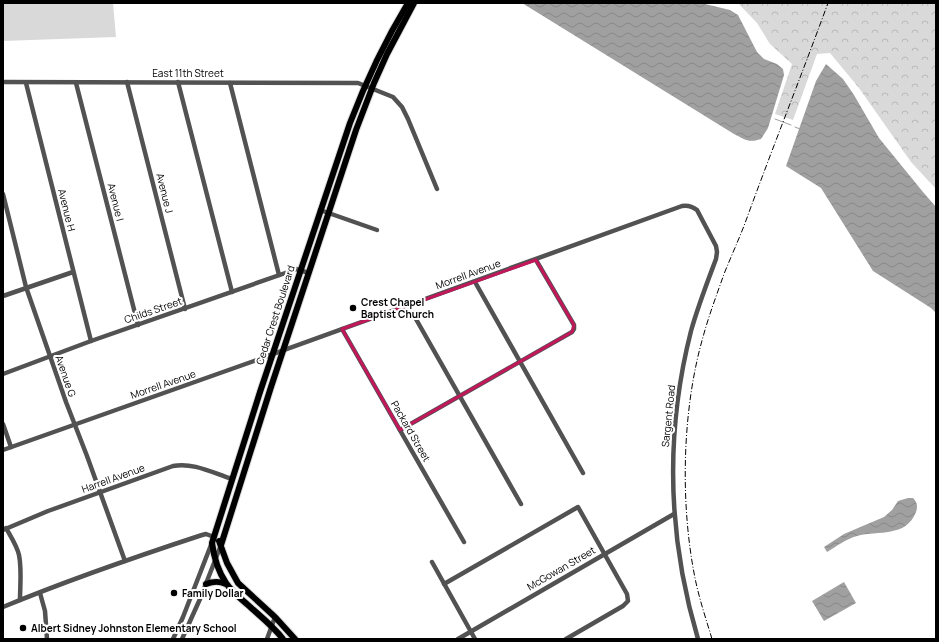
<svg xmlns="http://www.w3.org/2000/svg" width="939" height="642" font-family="Manrope,sans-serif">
	<defs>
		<pattern id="forest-crowns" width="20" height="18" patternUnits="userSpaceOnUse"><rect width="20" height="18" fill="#d9d9d9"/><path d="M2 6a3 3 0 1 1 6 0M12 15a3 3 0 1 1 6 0" fill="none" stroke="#b8b8b8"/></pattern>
		<pattern id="water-waves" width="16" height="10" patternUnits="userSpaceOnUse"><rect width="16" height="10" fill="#a0a0a0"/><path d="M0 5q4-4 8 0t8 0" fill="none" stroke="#888"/></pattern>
	</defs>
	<rect width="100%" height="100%" fill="#fff"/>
	<polygon fill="#d9d9d9" points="3,3 113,3 116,37 3,41"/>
	<polygon fill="url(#forest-crowns)" points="738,3 936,3 936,189 911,162 859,88 830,53 817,54 793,120 775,114 792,64 770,44 757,23"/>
	<g fill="url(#water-waves)">
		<path d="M 522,3 L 701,3 L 730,10 L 738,15 L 757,52 L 764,59 L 777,64 L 783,69 L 784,75 L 768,128 L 761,139 C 748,143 746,140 734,134 Z"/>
		<polygon points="826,64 843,79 854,95 879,138 923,192 936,207 936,313 931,308 873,271 821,188 786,166 816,81"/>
		<path d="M 908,498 L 913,498 C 917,502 918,506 916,512 C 906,538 878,530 857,536 C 846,539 837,546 827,552 L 824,547 L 844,534 L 884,517 L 892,510 L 898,501 Z"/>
		<polygon points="844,582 856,603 824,621 812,601"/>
	</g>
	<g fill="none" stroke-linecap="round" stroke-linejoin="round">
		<g stroke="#a0a0a0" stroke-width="1">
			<polyline points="775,119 791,125"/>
			<polyline points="795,127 800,129"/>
		</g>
		<defs>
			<g id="major">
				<polyline points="219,541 227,563 238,583 275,617 295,639"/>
				<polyline points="221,545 271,387 356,130 374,83 387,54 414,3"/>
				<path d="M 206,584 C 214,581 219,581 226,584"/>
				<path d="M 283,639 C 273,626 260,616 248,605 C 240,598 232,592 226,583 C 218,571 214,558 212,543 L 260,392 L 350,123 C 366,81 385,41 408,3"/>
			</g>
		</defs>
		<use href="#major" stroke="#dbdbdb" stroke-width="8"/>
		<g stroke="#525252" stroke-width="4.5">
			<polyline points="3,82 358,83 393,97 402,107 408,119 437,189"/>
			<polyline points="127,82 185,309"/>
			<polyline points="178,82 232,292"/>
			<polyline points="26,83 91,341"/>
			<polyline points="76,83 138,325"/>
			<polyline points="230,83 279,275"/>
			<polyline points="3,194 26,287 66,402 87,456 125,561"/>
			<polyline points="320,210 377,230"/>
			<polyline points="475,282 583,473"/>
			<polyline points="3,296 73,272"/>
			<polyline points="408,305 521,504"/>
			<polyline points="342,329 464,542"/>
			<polyline points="3,374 91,341 294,270 296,269 309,273"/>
			<polyline points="3,424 11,447"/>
			<polyline points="400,430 572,332 574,329 574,325 536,260"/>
			<path d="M 3,450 L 254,361 L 682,206 C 688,205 692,206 697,210 L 716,246 L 717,252 L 716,259 C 707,283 698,306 691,331 C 665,433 668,538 698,639"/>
			<path d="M 6,528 C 11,537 17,546 19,555 C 22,569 20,586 20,600"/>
			<path d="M 3,530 L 48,511 L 173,466 C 193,462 213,473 232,479"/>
			<polyline points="432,562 475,639"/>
			<polyline points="444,584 578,507 627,594 628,601 623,606 566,639"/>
			<polyline points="40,593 45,611 47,639"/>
			<path d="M 3,607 C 68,580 135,557 202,535 L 206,534 L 214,537"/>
			<polyline points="173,639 183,617 211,545"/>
			<polyline points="182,639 200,599 221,545"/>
			<polyline points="267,639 275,617"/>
			<polyline points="458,639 674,514"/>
		</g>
		<use href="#major" stroke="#000" stroke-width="6"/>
		<path stroke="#000" stroke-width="1" stroke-dasharray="6 2 1 2" stroke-linecap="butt" d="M 712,639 C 706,619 699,598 695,578 C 680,503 682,410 703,337 C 709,315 717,294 724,274 C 732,254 741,235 748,215 C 774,144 802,74 828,3"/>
	</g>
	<path fill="none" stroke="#c2185b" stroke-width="3" stroke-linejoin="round" d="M 536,260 L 574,325 L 572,332 L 400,430 L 342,329 Z"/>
	<g fill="#000" stroke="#fff" stroke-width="1.5">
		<circle cx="353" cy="308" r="4"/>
		<circle cx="174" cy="593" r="4"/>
		<circle cx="23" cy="628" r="4"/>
	</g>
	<g text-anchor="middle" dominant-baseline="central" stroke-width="4" stroke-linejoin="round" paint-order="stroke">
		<g font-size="10" fill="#000" stroke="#fff">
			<text x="188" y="73">East 11th Street</text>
			<text transform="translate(165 193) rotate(76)">Avenue J</text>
			<text transform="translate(116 202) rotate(76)">Avenue I</text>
			<text transform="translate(67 210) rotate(76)">Avenue H</text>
			<text transform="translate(468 274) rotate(-20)">Morrell Avenue</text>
			<text transform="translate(153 310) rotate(-19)">Childs Street</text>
			<text transform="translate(275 315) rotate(-72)">Cedar Crest Boulevard</text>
			<text transform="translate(66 376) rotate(71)">Avenue G</text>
			<text transform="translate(163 384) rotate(-19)">Morrell Avenue</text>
			<text transform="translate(668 416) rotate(-84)">Sargent Road</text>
			<text transform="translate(411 431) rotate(60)">Packard Street</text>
			<text transform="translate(113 478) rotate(-20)">Harrell Avenue</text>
			<text transform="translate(561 568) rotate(-30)">McGowan Street</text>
		</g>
		<g font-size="10" font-weight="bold" fill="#000" stroke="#fff" text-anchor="start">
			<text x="361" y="302">Crest Chapel<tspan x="361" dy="12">Baptist Church</tspan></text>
			<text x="182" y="593">Family Dollar</text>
			<text x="31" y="628">Albert Sidney Johnston Elementary School</text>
		</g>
	</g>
	<rect width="939" height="642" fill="none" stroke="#000000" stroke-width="8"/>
</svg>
